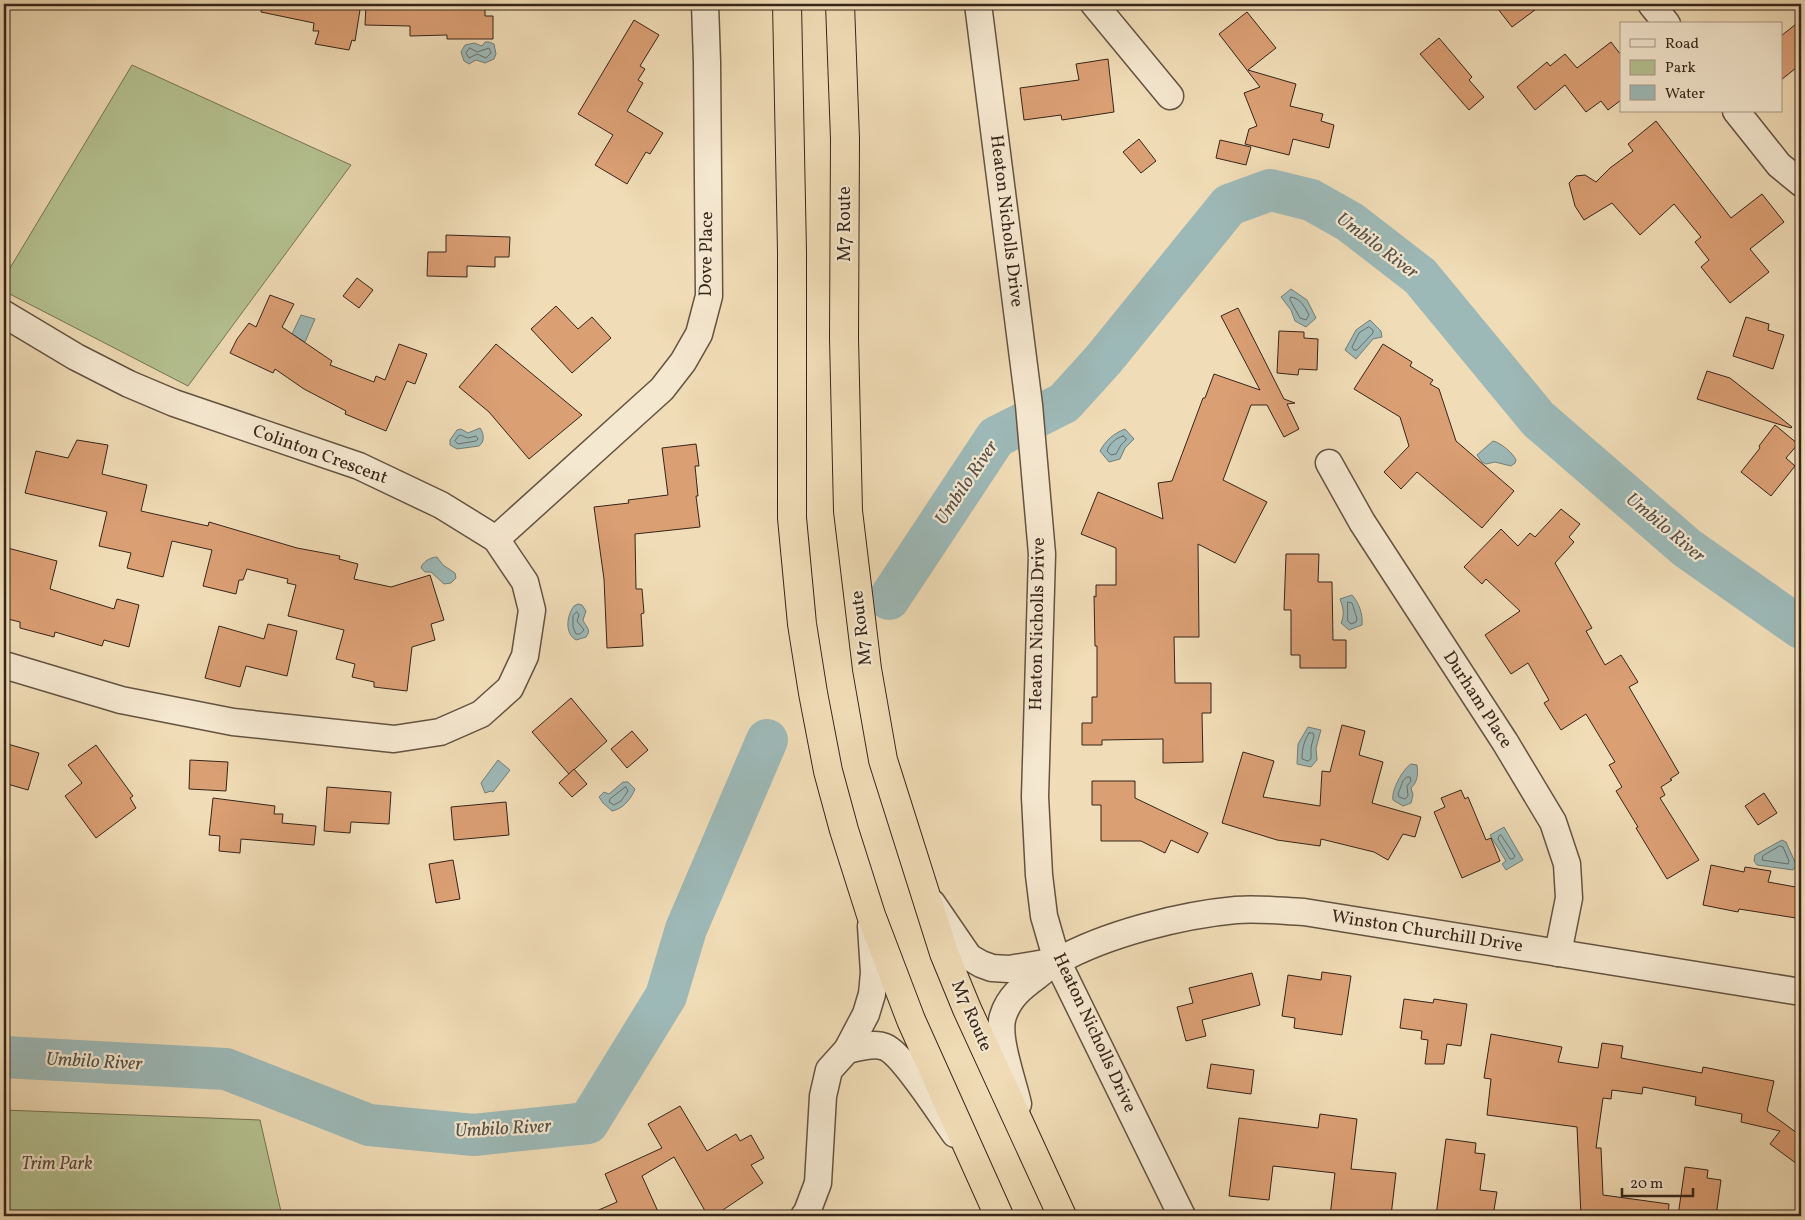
<svg xmlns="http://www.w3.org/2000/svg" width="1805" height="1220" font-family="Vollkorn,serif">
	<rect width="100%" height="100%" fill="#f0dcb6"/>
	<filter id="stains"><feTurbulence type="fractalNoise" baseFrequency=".004" numOctaves="4"/><feColorMatrix values="0 0 0 0 .2 0 0 0 0 .09 0 0 0 0 .02 0 0 0 .5 -.17"/></filter>
	<radialGradient id="worn" r=".72"><stop offset=".6" stop-color="#630" stop-opacity="0"/><stop offset="1" stop-color="#630" stop-opacity=".3"/></radialGradient>
	<g fill="#b5c292" stroke="#767456">
		<polygon points="132,65 351,165 188,386 4,291 4,278"/>
		<polygon points="4,1110 260,1120 282,1216 4,1216"/>
	</g>
	<g fill="#9db9b7" stroke="#747e78">
		<polygon points="485,42 489,42 494,44 496,54 494,59 485,63 476,60 469,64 464,61 461,52 465,45 474,43 482,46"/>
		<polygon points="1291,289 1307,300 1316,318 1306,327 1295,321 1291,310 1281,297"/>
		<polygon points="301,315 315,319 305,342 292,334"/>
		<polygon points="1370,320 1381,331 1382,337 1373,339 1356,359 1345,350 1356,330"/>
		<path d="M 480,428 C 484,433 485,442 479,446 L 457,449 L 450,445 L 450,440 L 457,430 L 461,429 L 468,433 Z"/>
		<path d="M 1125,429 L 1134,439 L 1125,448 L 1120,459 L 1109,462 L 1100,451 C 1106,440 1113,434 1125,429 Z"/>
		<path d="M 1493,441 C 1501,443 1513,453 1516,460 L 1515,463 L 1511,466 L 1495,462 L 1486,464 L 1482,462 L 1477,455 Z"/>
		<path d="M 437,557 L 443,565 L 455,573 L 456,578 L 451,583 L 444,584 L 431,572 L 425,572 L 421,568 C 422,562 431,557 437,557 Z"/>
		<path d="M 1352,595 C 1359,603 1363,614 1362,625 L 1349,630 L 1341,623 C 1345,615 1343,607 1340,599 Z"/>
		<path d="M 578,604 L 582,605 L 586,611 L 583,620 C 586,627 592,630 586,637 L 576,640 C 564,633 567,615 574,606 Z"/>
		<polygon points="1308,727 1321,730 1316,748 1317,760 1311,767 1297,764 1298,744"/>
		<polygon points="498,760 510,770 493,792 491,791 485,793 481,783"/>
		<path d="M 1411,764 L 1417,765 C 1418,773 1418,782 1411,788 L 1413,795 L 1411,803 L 1403,806 L 1393,800 C 1391,790 1403,769 1411,764 Z"/>
		<path d="M 623,782 L 628,782 L 635,789 C 631,799 623,809 612,811 L 603,803 L 599,797 L 604,792 L 609,794 Z"/>
		<polygon points="1504,827 1523,860 1506,870 1502,864 1506,861 1490,835"/>
		<polygon points="1782,840 1786,842 1795,862 1796,865 1793,870 1757,865 1754,861 1755,855"/>
	</g>
	<g fill="none" stroke-linecap="round" stroke-linejoin="round">
		<g stroke="#6a6f68" stroke-width="1">
			<polygon points="470,48 477,52 489,48 491,53 486,58 477,54 469,58 466,53"/>
			<path d="M 1291,297 C 1300,298 1305,307 1309,315 L 1306,320 L 1300,318 L 1290,300 Z"/>
			<polygon points="1369,327 1373,330 1373,333 1357,350 1354,350 1352,347 1359,333"/>
			<polygon points="460,435 468,438 476,436 478,439 476,441 458,444 455,441"/>
			<path d="M 1123,436 L 1126,438 L 1126,440 L 1121,445 L 1116,454 L 1111,455 L 1107,451 C 1109,444 1116,438 1123,436 Z"/>
			<polygon points="1348,602 1352,603 1357,619 1356,622 1351,624 1348,621"/>
			<polygon points="577,612 579,615 577,621 584,630 580,634 576,634 573,627 573,616"/>
			<path d="M 1309,733 L 1313,733 L 1314,736 L 1311,747 L 1311,759 L 1308,761 L 1302,759 C 1302,749 1304,741 1309,733 Z"/>
			<polygon points="1407,777 1410,777 1411,781 1407,786 1408,796 1405,799 1399,797 1398,794 1403,781"/>
			<polygon points="626,787 628,791 621,801 614,805 609,802 610,799"/>
			<polygon points="1501,835 1515,856 1513,859 1510,859 1498,839 1499,836"/>
			<polygon points="1780,846 1783,847 1789,861 1788,864 1762,860 1763,856"/>
		</g>
		<g stroke="#9db9b7" stroke-width="42">
			<polyline points="889,599 996,437 1064,403 1103,360 1229,205 1270,190 1311,200 1350,222 1420,276 1538,419 1687,548 1801,628"/>
			<polyline points="4,1057 226,1069 369,1125 474,1135 588,1123 666,996 686,929 767,740"/>
		</g>
	</g>
	<g fill="#db9f74" stroke="#36251a">
		<polygon points="262,4 334,4 360,10 355,41 352,40 349,50 315,44 319,31 313,31 314,23 261,12"/>
		<polygon points="366,4 410,5 410,4 485,4 485,16 493,16 493,39 447,39 447,35 410,36 410,26 365,25"/>
		<polygon points="1494,4 1543,4 1512,27"/>
		<polygon points="1247,12 1276,48 1248,70 1296,84 1290,106 1323,114 1321,121 1334,125 1329,148 1293,139 1289,155 1245,144 1249,129 1257,126 1244,93 1260,87 1219,34"/>
		<polygon points="634,20 659,35 640,66 645,69 638,80 643,83 627,111 663,133 650,154 646,152 627,184 595,165 613,135 578,114"/>
		<polygon points="1801,20 1801,64 1781,80 1781,36"/>
		<polygon points="1439,38 1472,77 1469,80 1484,97 1469,110 1420,54"/>
		<polygon points="1611,42 1621,55 1621,100 1608,110 1601,101 1586,112 1565,85 1535,110 1517,87 1547,62 1550,66 1565,54 1577,68"/>
		<polygon points="1108,59 1114,112 1062,120 1061,115 1024,120 1020,88 1079,80 1076,64"/>
		<polygon points="1656,121 1731,218 1762,194 1784,222 1750,249 1769,272 1730,303 1701,267 1709,260 1695,242 1701,237 1674,204 1640,235 1612,203 1584,220 1575,206 1569,183 1576,176 1585,175 1596,182 1610,168 1633,151 1628,144"/>
		<polygon points="1139,139 1156,161 1141,173 1123,152"/>
		<polygon points="1220,140 1251,147 1246,165 1216,158"/>
		<polygon points="446,235 510,237 509,257 495,257 495,267 467,266 467,277 427,276 428,252 446,252"/>
		<polygon points="357,278 373,290 359,308 343,296"/>
		<polygon points="270,295 294,304 282,327 332,361 330,365 374,382 376,376 385,380 399,344 427,354 415,384 407,381 386,431 345,414 346,411 304,389 275,369 273,373 230,353 237,339 249,323 256,327"/>
		<polygon points="556,306 578,329 592,317 611,338 572,373 531,329"/>
		<polygon points="1238,308 1284,399 1295,403 1287,404 1299,429 1284,437 1267,405 1251,405 1223,480 1267,502 1235,563 1198,544 1199,637 1174,637 1175,683 1211,683 1211,713 1202,713 1203,762 1163,763 1163,739 1102,740 1102,745 1082,745 1082,723 1092,723 1092,697 1097,697 1097,646 1095,646 1094,596 1096,597 1096,585 1116,585 1116,548 1081,534 1098,492 1163,519 1158,483 1172,481 1203,398 1205,398 1214,374 1260,390 1221,316"/>
		<polygon points="1746,317 1769,324 1768,330 1784,335 1773,369 1733,356"/>
		<polygon points="1279,331 1304,332 1304,338 1318,339 1317,370 1299,369 1298,375 1277,373"/>
		<polygon points="496,344 582,415 529,459 489,412 459,387"/>
		<polygon points="1383,344 1412,362 1410,366 1433,380 1430,384 1439,389 1456,441 1514,491 1482,528 1417,472 1401,489 1384,472 1409,446 1400,417 1354,389"/>
		<polygon points="1707,371 1730,378 1792,427 1791,428 1697,399"/>
		<polygon points="1775,425 1798,444 1786,458 1795,466 1771,496 1741,472 1760,448 1759,446"/>
		<polygon points="77,440 108,445 102,474 147,485 141,511 208,526 209,522 297,548 340,556 339,559 358,564 354,579 391,587 430,575 444,620 431,624 435,640 412,647 407,691 374,687 374,682 352,677 355,664 336,659 344,630 288,616 296,585 287,583 288,579 247,569 243,580 239,580 236,594 203,586 212,550 172,541 163,577 127,568 131,553 99,546 107,512 25,493 36,451 68,458"/>
		<polygon points="696,444 699,466 695,466 698,496 696,496 700,527 635,534 636,589 642,589 644,613 641,614 643,646 607,648 604,579 594,507 629,503 628,500 668,495 662,448"/>
		<polygon points="1561,509 1580,524 1569,537 1574,542 1555,563 1592,628 1586,631 1605,665 1621,655 1638,682 1629,687 1679,773 1670,779 1672,780 1661,787 1665,795 1660,798 1699,860 1667,879 1636,828 1638,827 1616,791 1622,787 1609,765 1615,762 1586,714 1561,730 1544,703 1549,700 1528,663 1511,674 1485,635 1520,611 1486,579 1482,584 1464,567 1501,529 1518,546 1530,533 1535,537"/>
		<polygon points="4,547 57,561 50,589 114,609 117,599 139,605 129,647 104,640 102,646 55,632 54,637 20,628 20,622 4,618"/>
		<polygon points="1286,554 1319,554 1318,582 1332,582 1333,640 1346,640 1346,668 1300,668 1300,655 1291,655 1291,610 1284,610"/>
		<polygon points="268,624 297,631 287,676 246,666 240,687 205,678 219,626 264,639"/>
		<polygon points="571,698 607,741 569,774 532,732"/>
		<polygon points="1342,725 1365,731 1359,755 1383,762 1372,803 1421,817 1415,837 1403,834 1388,860 1374,852 1321,839 1320,846 1277,840 1222,823 1243,752 1274,761 1263,797 1320,806 1322,771 1330,772"/>
		<polygon points="632,731 648,750 627,768 611,749"/>
		<polygon points="4,743 39,753 28,790 4,783"/>
		<polygon points="96,745 133,796 130,798 136,808 96,838 65,796 82,783 68,765"/>
		<polygon points="190,760 228,762 226,791 189,789"/>
		<polygon points="574,769 587,784 572,797 559,783"/>
		<polygon points="1092,781 1135,781 1135,798 1208,833 1198,853 1171,840 1165,853 1141,841 1101,841 1101,805 1092,805"/>
		<polygon points="327,787 391,792 389,824 351,822 350,833 324,831"/>
		<polygon points="1461,790 1465,799 1468,797 1486,840 1491,838 1500,861 1462,878 1434,812 1445,807 1441,798"/>
		<polygon points="1764,793 1777,813 1758,825 1745,806"/>
		<polygon points="213,798 275,806 274,814 283,814 282,823 316,826 314,845 241,839 240,853 219,851 220,836 209,835"/>
		<polygon points="506,802 509,835 454,840 451,807"/>
		<polygon points="453,860 460,899 436,903 429,864"/>
		<polygon points="1711,865 1744,872 1745,867 1771,871 1768,882 1801,888 1796,918 1739,909 1738,912 1703,905"/>
		<polygon points="1322,972 1351,976 1342,1035 1294,1028 1295,1018 1282,1016 1288,975 1321,980"/>
		<polygon points="1252,973 1260,1005 1202,1020 1206,1036 1186,1041 1177,1007 1193,1003 1189,988"/>
		<polygon points="1404,999 1433,1003 1434,999 1467,1004 1461,1046 1447,1044 1444,1064 1425,1064 1428,1040 1421,1039 1422,1031 1400,1028"/>
		<polygon points="1491,1034 1562,1047 1558,1062 1598,1068 1602,1043 1623,1046 1621,1058 1702,1073 1703,1067 1774,1081 1767,1111 1801,1136 1801,1167 1770,1144 1780,1131 1741,1122 1742,1114 1695,1105 1696,1097 1643,1087 1642,1094 1612,1090 1611,1099 1603,1098 1596,1148 1601,1148 1603,1195 1669,1204 1668,1216 1581,1216 1577,1127 1487,1115 1491,1079 1484,1078"/>
		<polygon points="1211,1064 1254,1070 1251,1094 1207,1088"/>
		<polygon points="680,1106 707,1151 736,1134 740,1141 751,1135 764,1158 751,1165 763,1183 714,1216 708,1216 674,1157 642,1176 660,1216 585,1216 617,1202 605,1174 662,1148 648,1124"/>
		<polygon points="1320,1114 1357,1119 1351,1169 1396,1173 1391,1216 1362,1214 1362,1216 1330,1216 1335,1173 1273,1166 1269,1200 1229,1196 1239,1118 1318,1128"/>
		<polygon points="1446,1139 1476,1143 1475,1153 1485,1154 1480,1190 1497,1192 1493,1216 1436,1216"/>
		<polygon points="1685,1167 1708,1170 1707,1178 1721,1180 1716,1216 1678,1216"/>
	</g>
	<g fill="none" stroke-linecap="round" stroke-linejoin="round">
		<defs>
			<g id="minor">
				<polyline points="978,4 1029,405 1042,554 1035,797 1039,875 1044,916 1057,961 1182,1216"/>
				<polyline points="1094,4 1170,96"/>
				<polyline points="1651,4 1667,24"/>
				<polyline points="1736,111 1779,165 1801,183"/>
				<polyline points="4,314 76,357 129,384 174,403 359,466 441,505 496,539 525,582 532,610 525,656 510,688 481,714 440,732 394,739 233,722 121,700 4,665"/>
				<polyline points="1329,463 1362,522 1505,742 1553,822 1567,864 1569,898 1558,953"/>
				<polyline points="496,539 662,389 683,362 699,334 709,296 707,62 705,4"/>
				<polyline points="932,903 969,957 981,964 992,968 1009,969 1051,962"/>
				<path d="M 847,1050 C 858,1048 873,1042 885,1047 C 903,1054 941,1115 955,1134"/>
				<path d="M 1018,1104 C 1013,1081 996,1037 1003,1016 C 1009,997 1022,987 1037,976 C 1043,971 1050,965 1058,961 C 1106,934 1181,915 1236,910 C 1258,908 1281,911 1304,912 L 1801,992"/>
				<polyline points="804,1216 807,1212 818,1183 823,1096 829,1070 847,1050 866,1014 872,994 874,973 871,926"/>
			</g>
			<g id="highway">
				<polyline points="787,4 792,252 792,518 802,624 813,693 828,771 844,830 871,915 911,1020 999,1216"/>
				<polyline points="840,4 845,139 844,338 848,511 867,669 883,760 944,953 967,1009 1062,1216"/>
			</g>
		</defs>
		<use href="#minor" stroke="#645341" stroke-width="29"/>
		<use href="#highway" stroke="#36251a" stroke-width="30"/>
		<use href="#minor" stroke="#f5e8d0" stroke-width="26"/>
		<use href="#highway" stroke="#f0dcb6" stroke-width="28"/>
	</g>
	<g text-anchor="middle" dominant-baseline="central" stroke-width="4.5" stroke-linejoin="round" paint-order="stroke">
		<g font-size="18" fill="#36251a" stroke="#f5e8d0">
			<text transform="translate(1006 221) rotate(83)">Heaton Nicholls Drive</text>
			<text transform="translate(845 224) rotate(-90)">M7 Route</text>
			<text transform="translate(707 254) rotate(-89)">Dove Place</text>
			<text transform="translate(320 455) rotate(20)">Colinton Crescent</text>
			<text transform="translate(1038 624) rotate(-89)">Heaton Nicholls Drive</text>
			<text transform="translate(862 628) rotate(-97)">M7 Route</text>
			<text transform="translate(1477 700) rotate(57)">Durham Place</text>
			<text transform="translate(1427 932) rotate(9)">Winston Churchill Drive</text>
			<text transform="translate(971 1016) rotate(66)">M7 Route</text>
			<text transform="translate(1094 1033) rotate(65)">Heaton Nicholls Drive</text>
		</g>
		<g font-size="18" font-style="italic" fill="#564c38" stroke="#f5e8d0">
			<text x="57" y="1164">Trim Park</text>
		</g>
		<g font-size="19" font-style="italic" fill="#555149" stroke="#f5e8d0">
			<text transform="translate(1377 246) rotate(37)">Umbilo River</text>
			<text transform="translate(967 483) rotate(-56)">Umbilo River</text>
			<text transform="translate(1665 528) rotate(40)">Umbilo River</text>
			<text transform="translate(94 1062) rotate(3)">Umbilo River</text>
			<text transform="translate(503 1129) rotate(-3)">Umbilo River</text>
		</g>
	</g>
	<rect width="1805" height="1220" fill="none" stroke="#f0dcb6" stroke-width="20"/>
	<rect x="5" y="5" width="1795" height="1210" fill="none" stroke="#36251a" stroke-width="2.5"/>
	<rect x="10" y="10" width="1785" height="1200" fill="none" stroke="#36251a"/>
	<rect x="1620" y="22" width="162" height="90" fill="#f5e8d0" stroke="#a99a87"/>
	<rect x="1630" y="39" width="25" height="8" fill="#f5e8d0" stroke="#a99a87"/>
	<text x="1665" y="48" font-size="15" fill="#36251a">Road</text>
	<rect x="1630" y="60" width="25" height="15" fill="#b5c292" stroke="#a99a87"/>
	<text x="1665" y="72" font-size="15" fill="#36251a">Park</text>
	<rect x="1630" y="85" width="25" height="15" fill="#9db9b7" stroke="#a99a87"/>
	<text x="1665" y="98" font-size="15" fill="#36251a">Water</text>
	<path d="M1622 1188v8h71v-8" fill="none" stroke="#36251a" stroke-width="2.5"/>
	<text x="1630" y="1188" font-size="15" fill="#36251a" stroke="#f5e8d0" stroke-width="4" paint-order="stroke">20 m</text>
	<rect width="100%" height="100%" filter="url(#stains)"/>
	<rect width="100%" height="100%" fill="url(#worn)"/>
</svg>
